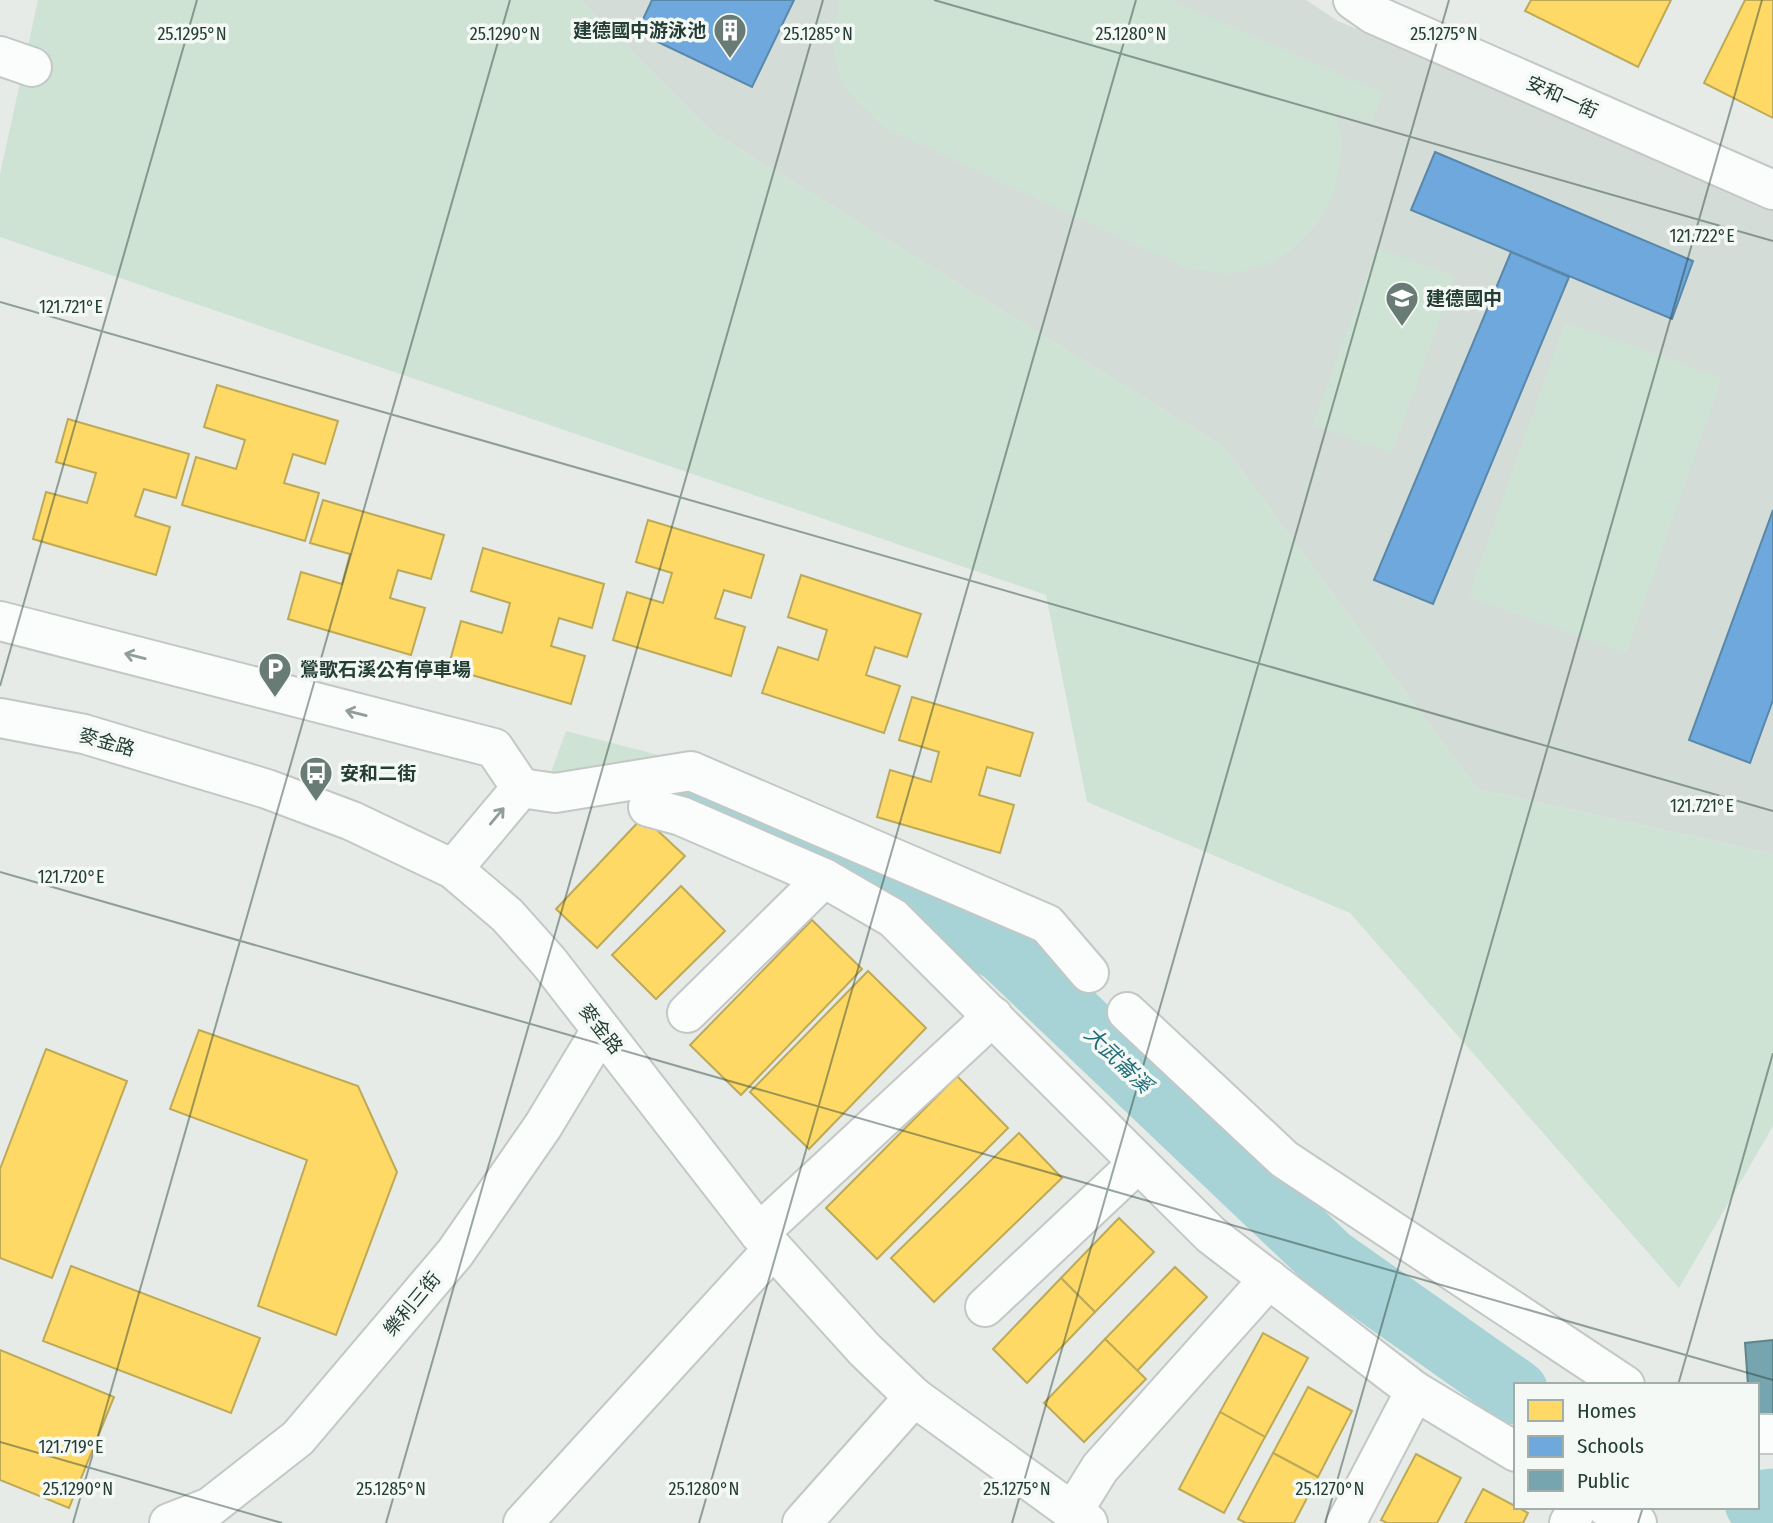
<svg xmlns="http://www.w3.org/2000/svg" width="1773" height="1523" font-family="'Fira Sans Condensed','Noto Sans TC',sans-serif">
	<rect width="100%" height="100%" fill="#e6ebe8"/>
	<polygon fill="#d4dcd8" points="581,0 1306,0 1338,21 1773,209 1773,854 1477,789 1224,447 710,131"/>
	<g fill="#cfe3d4">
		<polygon points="38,0 581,0 710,131 1224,447 1477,789 1773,854 1773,1126 1679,1288 1350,913 1087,802 1046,595 0,237 0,174"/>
		<path d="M 840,0 L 1171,0 L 1383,93 L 1371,123 L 1337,113 C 1338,125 1342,138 1341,150 C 1339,211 1300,261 1239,272 C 1223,275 1202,270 1186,268 L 883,127 C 872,114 855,101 845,87 C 829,60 833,29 840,0 Z"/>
		<polygon points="1377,248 1455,276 1392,453 1313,425"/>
		<polygon points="1565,322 1722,378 1626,653 1468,597"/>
		<polygon points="566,731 670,758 547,784"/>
	</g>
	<g fill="#ffd966" stroke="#bdaa57" stroke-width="2">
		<polygon points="1531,0 1671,0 1638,67 1525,11"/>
		<polygon points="1745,0 1773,0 1773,118 1704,83"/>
		<polygon points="217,385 338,421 325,464 293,454 284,483 319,493 305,541 182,505 196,457 236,469 245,440 204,427"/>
		<polygon points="68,419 189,454 176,498 144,489 135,516 170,527 156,575 33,539 46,492 87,503 96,473 56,462"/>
		<polygon points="323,500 444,535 431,579 398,570 390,598 425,608 411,655 288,619 301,572 342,584 350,554 310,543"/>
		<polygon points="648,520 764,555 751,598 724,590 715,618 745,627 731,676 613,640 627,592 663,603 672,573 636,562"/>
		<polygon points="483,548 604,584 592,628 559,618 551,646 585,656 571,704 448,668 461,621 502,633 510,603 471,591"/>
		<polygon points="801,575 921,614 907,657 875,647 866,675 900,686 884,733 762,693 778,647 818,660 827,630 788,617"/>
		<polygon points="912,697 1033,733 1020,776 987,767 979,795 1014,805 1000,853 877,817 890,770 931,782 939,752 899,740"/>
		<polygon points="643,817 685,856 597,948 556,909"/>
		<polygon points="681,886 725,931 656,999 612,955"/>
		<polygon points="812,920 862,969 741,1095 690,1045"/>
		<polygon points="868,971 926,1028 809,1149 750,1092"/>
		<polygon points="199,1030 358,1086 397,1172 336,1335 258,1306 307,1160 170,1109"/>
		<polygon points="46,1049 127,1081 52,1278 0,1258 0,1169"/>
		<polygon points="957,1076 1008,1128 877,1259 826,1208"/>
		<polygon points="1019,1133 1062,1178 934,1302 891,1258"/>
		<polygon points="1119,1218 1154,1252 1095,1312 1061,1278"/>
		<polygon points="71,1266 260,1338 231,1413 43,1341"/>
		<polygon points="1175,1267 1207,1297 1137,1371 1105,1339"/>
		<polygon points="1061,1278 1095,1312 1027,1383 993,1349"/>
		<polygon points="1263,1333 1308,1358 1265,1437 1220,1412"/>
		<polygon points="1105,1339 1146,1379 1084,1442 1044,1403"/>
		<polygon points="0,1350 114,1397 69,1508 0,1480"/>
		<polygon points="1308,1387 1352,1411 1318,1477 1273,1453"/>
		<polygon points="1220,1412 1265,1437 1224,1513 1179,1489"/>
		<polygon points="1273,1453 1318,1477 1294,1523 1246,1523 1238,1519"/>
		<polygon points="1416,1454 1461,1478 1437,1523 1387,1523 1381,1520"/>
		<polygon points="1483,1489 1528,1513 1523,1523 1465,1523"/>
	</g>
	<g fill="#6fa8dc" stroke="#5888aa" stroke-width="2">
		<polygon points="652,0 794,0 752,87 637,32"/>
		<polygon points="1435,152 1693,261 1672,319 1411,210"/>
		<polygon points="1511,252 1569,277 1433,604 1374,580"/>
		<polygon points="1773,510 1773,700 1750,763 1689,740"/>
	</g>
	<polygon fill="#76a5af" stroke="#5d868a" stroke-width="2" points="1773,1340 1773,1415 1757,1416 1757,1385 1748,1385 1745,1343"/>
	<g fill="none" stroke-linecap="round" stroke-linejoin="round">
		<g stroke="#a8d3d6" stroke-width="65">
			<polyline points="679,795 831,855 1003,950 1329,1260 1516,1392"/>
			<polyline points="1757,1503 1773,1501"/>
		</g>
		<defs>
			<g id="minor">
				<polyline points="1353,0 1373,14 1773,190"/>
				<polyline points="0,56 32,67"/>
				<polyline points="0,621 494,748 521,788 453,869"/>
				<polyline points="0,718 84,734 267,789 352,821 453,869 507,915 549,962 759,1233 865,1350 914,1397 1088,1523"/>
				<polyline points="521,788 555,793 691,771 1047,924 1089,973"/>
				<polyline points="648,807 681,816 824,878 893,918 1211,1235 1415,1391 1516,1452"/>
				<polyline points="1127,1012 1284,1159 1625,1385"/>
				<polyline points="687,1013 824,878"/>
				<polyline points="759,1233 993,1016"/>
				<polyline points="985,1307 1138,1163"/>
				<polyline points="1757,1434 1773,1434"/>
				<polyline points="1606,1507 1637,1523"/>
				<polyline points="1072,1513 1100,1468 1269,1279"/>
				<polyline points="169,1523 210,1507 298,1438 455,1253 543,1126 601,1030"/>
				<polyline points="523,1523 773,1249"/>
				<polyline points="802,1523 914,1397"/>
				<polyline points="1346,1523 1415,1391"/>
				<polyline points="1569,1523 1578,1507"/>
			</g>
		</defs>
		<use href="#minor" stroke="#c3c8c5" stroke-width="42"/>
		<use href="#minor" stroke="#fbfcfc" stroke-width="38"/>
	</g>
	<defs><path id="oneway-shaft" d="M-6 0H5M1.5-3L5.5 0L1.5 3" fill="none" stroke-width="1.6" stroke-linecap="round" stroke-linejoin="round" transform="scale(1.75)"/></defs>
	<g stroke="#909d98">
		<use href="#oneway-shaft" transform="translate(135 656) rotate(-166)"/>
		<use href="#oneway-shaft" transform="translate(356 713) rotate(-166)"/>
		<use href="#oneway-shaft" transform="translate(497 816) rotate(-50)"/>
	</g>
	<path fill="none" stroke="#243e35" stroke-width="2" stroke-opacity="0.45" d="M 934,0 L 1773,241M 0,302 L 1773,811M 0,686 L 197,0M 0,872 L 1773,1380M 1678,1385 L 1773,1053M 0,1442 L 282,1523M 73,1523 L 510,0M 386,1523 L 823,0M 699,1523 L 1136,0M 1012,1523 L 1449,0M 1325,1523 L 1762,0M 1638,1523 L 1643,1507"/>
	<defs>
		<symbol id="building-pin" viewBox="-11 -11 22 30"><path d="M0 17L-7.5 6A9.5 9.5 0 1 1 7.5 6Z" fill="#687b74" stroke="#f4f9f6"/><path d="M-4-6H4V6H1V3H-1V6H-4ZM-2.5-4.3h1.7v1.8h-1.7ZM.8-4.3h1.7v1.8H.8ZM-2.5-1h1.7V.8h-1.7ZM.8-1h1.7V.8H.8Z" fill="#fff"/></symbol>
		<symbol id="school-pin" viewBox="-11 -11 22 30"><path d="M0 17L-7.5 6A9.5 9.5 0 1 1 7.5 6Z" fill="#687b74" stroke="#f4f9f6"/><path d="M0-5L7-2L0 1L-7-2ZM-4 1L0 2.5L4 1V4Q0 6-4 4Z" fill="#fff"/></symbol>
		<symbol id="parking-pin" viewBox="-11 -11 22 30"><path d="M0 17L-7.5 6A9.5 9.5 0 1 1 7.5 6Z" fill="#687b74" stroke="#f4f9f6"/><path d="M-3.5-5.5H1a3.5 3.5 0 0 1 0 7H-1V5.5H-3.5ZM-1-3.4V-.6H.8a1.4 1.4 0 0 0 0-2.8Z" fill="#fff"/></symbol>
		<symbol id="bus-pin" viewBox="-11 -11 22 30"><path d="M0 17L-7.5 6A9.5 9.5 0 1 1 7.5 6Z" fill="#687b74" stroke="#f4f9f6"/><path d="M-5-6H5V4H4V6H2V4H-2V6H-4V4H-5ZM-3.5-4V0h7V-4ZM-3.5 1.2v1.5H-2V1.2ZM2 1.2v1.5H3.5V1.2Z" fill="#fff"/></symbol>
	</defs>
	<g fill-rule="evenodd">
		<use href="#building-pin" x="711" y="11" width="38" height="52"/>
		<use href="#school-pin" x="1383" y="279" width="38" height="52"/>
		<use href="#parking-pin" x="256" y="650" width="38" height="52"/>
		<use href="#bus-pin" x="297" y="754" width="38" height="52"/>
	</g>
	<g text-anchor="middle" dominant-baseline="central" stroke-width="7" stroke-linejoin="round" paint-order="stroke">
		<g font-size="19" font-weight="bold" fill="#243e35" stroke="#f4f9f6" text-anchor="start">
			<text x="706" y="30" text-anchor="end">建德國中游泳池</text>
			<text x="1426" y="298">建德國中</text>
			<text x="300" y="669">鶯歌石溪公有停車場</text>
			<text x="340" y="773">安和二街</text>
		</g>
		<g font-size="19" fill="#243e35" stroke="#f4f9f6">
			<text transform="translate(1562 97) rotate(24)">安和一街</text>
			<text transform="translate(107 742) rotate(16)">麥金路</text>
			<text transform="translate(601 1029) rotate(52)">麥金路</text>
			<text transform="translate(412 1304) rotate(-50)">樂利三街</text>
		</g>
		<g font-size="21" font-style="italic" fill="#206d77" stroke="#f4f9f6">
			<text transform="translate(1118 1060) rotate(44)">大武崙溪</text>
		</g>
	</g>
	<g font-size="18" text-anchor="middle" fill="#243e35" stroke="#f4f9f6" stroke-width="7" stroke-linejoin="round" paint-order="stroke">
		<text x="192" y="40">25.1295°N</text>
		<text x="505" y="40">25.1290°N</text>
		<text x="818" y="40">25.1285°N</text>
		<text x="1131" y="40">25.1280°N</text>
		<text x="1444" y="40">25.1275°N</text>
		<text x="1702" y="242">121.722°E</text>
		<text x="71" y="313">121.721°E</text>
		<text x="1702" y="812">121.721°E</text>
		<text x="71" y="883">121.720°E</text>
		<text x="71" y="1453">121.719°E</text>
		<text x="78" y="1495">25.1290°N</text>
		<text x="391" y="1495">25.1285°N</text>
		<text x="704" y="1495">25.1280°N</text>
		<text x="1017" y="1495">25.1275°N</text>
		<text x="1330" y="1495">25.1270°N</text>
	</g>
	<rect x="1514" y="1383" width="245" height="126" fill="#f4f9f6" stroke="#a1aea9" stroke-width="2"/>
	<rect x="1528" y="1400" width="35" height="21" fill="#ffd966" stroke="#a1aea9" stroke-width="2"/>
	<text x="1577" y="1418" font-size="21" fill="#243e35">Homes</text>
	<rect x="1528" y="1436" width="35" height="21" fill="#6fa8dc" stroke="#a1aea9" stroke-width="2"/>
	<text x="1577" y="1453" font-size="21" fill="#243e35">Schools</text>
	<rect x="1528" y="1470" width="35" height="21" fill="#76a5af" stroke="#a1aea9" stroke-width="2"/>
	<text x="1577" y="1488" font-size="21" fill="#243e35">Public</text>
</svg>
